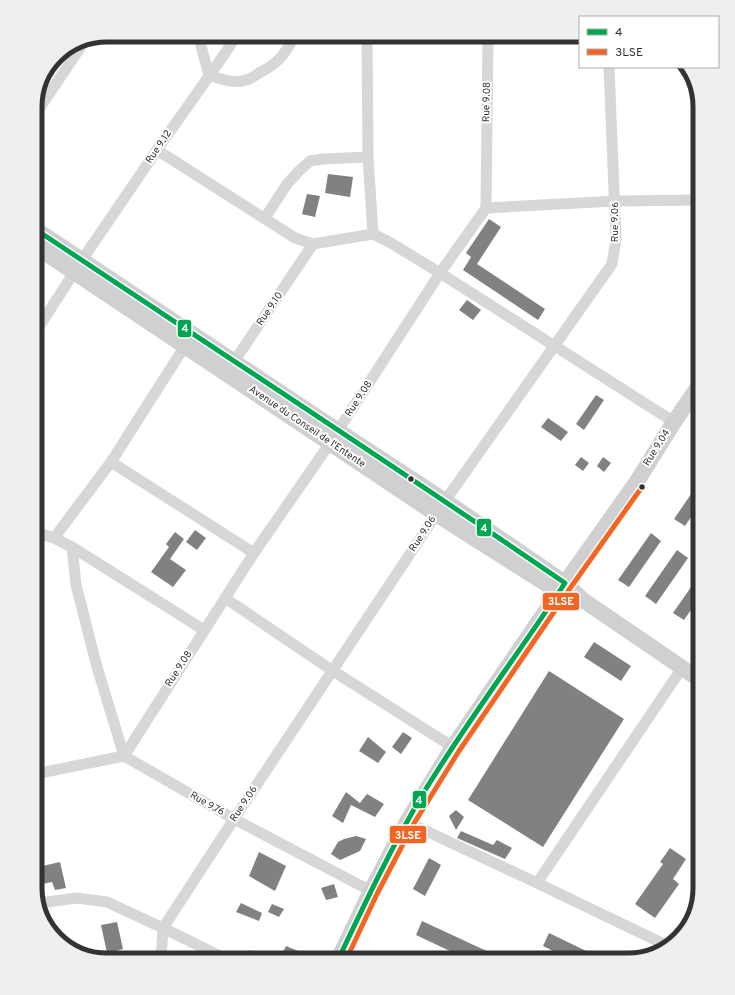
<svg xmlns="http://www.w3.org/2000/svg" width="735" height="995" font-family="Overpass,sans-serif">
	<rect width="100%" height="100%" fill="#fff"/>
	<g fill="#818181">
		<polygon points="328,174 353,177 350,197 325,193"/>
		<polygon points="307,194 320,196 315,217 302,214"/>
		<polygon points="489,219 501,227 477,264 545,309 538,320 463,270 471,257 466,253"/>
		<polygon points="467,300 481,310 473,320 459,310"/>
		<polygon points="596,395 604,400 584,430 576,424"/>
		<polygon points="548,418 568,432 561,441 541,427"/>
		<polygon points="581,457 589,463 583,471 575,465"/>
		<polygon points="603,457 611,463 604,472 597,466"/>
		<polygon points="700,481 700,504 685,526 674,519"/>
		<polygon points="195,530 206,538 197,550 186,542"/>
		<polygon points="175,532 184,539 170,559 186,570 173,587 151,572 169,547 166,544"/>
		<polygon points="651,533 661,541 629,587 618,580"/>
		<polygon points="677,550 688,558 656,604 645,596"/>
		<polygon points="700,574 700,597 684,620 673,613"/>
		<polygon points="594,642 631,666 621,681 584,657"/>
		<polygon points="549,671 624,719 543,847 468,800"/>
		<polygon points="403,732 412,738 401,754 392,747"/>
		<polygon points="368,737 386,752 378,763 359,751"/>
		<polygon points="346,792 360,803 367,794 384,804 375,817 351,805 343,823 332,816"/>
		<polygon points="456,810 464,817 456,830 449,816"/>
		<polygon points="461,831 493,845 497,840 512,848 505,859 457,838"/>
		<polygon points="356,836 366,839 360,851 340,860 331,854 338,842 344,839"/>
		<polygon points="670,848 686,859 673,879 679,884 655,918 635,904 663,864 660,862"/>
		<polygon points="259,852 286,866 275,891 249,876"/>
		<polygon points="429,858 441,865 425,896 413,889"/>
		<polygon points="60,862 66,888 55,890 52,882 42,884 38,867"/>
		<polygon points="334,884 338,897 326,900 321,888"/>
		<polygon points="241,903 262,913 259,921 236,912"/>
		<polygon points="272,904 284,909 279,917 268,912"/>
		<polygon points="422,921 506,960 469,960 416,935"/>
		<polygon points="117,922 123,949 107,953 101,925"/>
		<polygon points="549,933 605,960 571,960 543,946"/>
		<polygon points="286,946 320,960 279,960"/>
		<polygon points="249,950 274,959 274,960 247,960"/>
	</g>
	<g fill="none" stroke-linecap="round" stroke-linejoin="round">
		<g stroke="#d7d7d7" stroke-width="11">
			<path d="M 198,35 L 209,75 C 219,79 231,83 242,81 C 249,80 254,77 259,73 C 265,70 270,67 275,63 C 284,56 290,45 295,35"/>
			<polyline points="367,35 368,157 373,234"/>
			<polyline points="35,115 82,45"/>
			<polyline points="157,150 295,238 313,244 373,234 391,243 440,273 674,422"/>
			<polyline points="486,208 615,201 700,200"/>
			<polyline points="265,218 287,184 299,171 310,161 323,159 368,157"/>
			<polyline points="35,333 82,260 157,150 228,49 236,35"/>
			<polyline points="231,366 313,244"/>
			<polyline points="111,462 254,553"/>
			<polyline points="35,532 54,538 72,547 204,630"/>
			<polyline points="54,538 111,462 188,341"/>
			<polyline points="72,547 76,585 97,667 124,756"/>
			<polyline points="225,598 333,671 453,747"/>
			<polyline points="124,756 254,553 330,443 440,273 486,208 488,35"/>
			<polyline points="35,774 124,756 234,819 371,891"/>
			<polyline points="407,822 537,883 668,946"/>
			<polyline points="537,883 682,668"/>
			<polyline points="39,903 77,898 107,902 163,928 228,960"/>
			<polyline points="161,960 163,928 234,819 445,501 612,264 616,239 609,67"/>
		</g>
		<g stroke="#d0d0d0" stroke-width="16">
			<polyline points="35,229 338,431 445,501 565,583 583,600 700,680"/>
			<polyline points="35,246 436,514 559,592 569,596"/>
			<polyline points="338,960 371,891 407,822 453,747 565,583 636,483 674,422 700,384"/>
		</g>
		<defs>
			<path id="bus-1" d="M 35,229 C 212,347 390,463 565,583 C 519,653 468,720 424,792 C 392,846 365,903 338,960"/>
			<polyline id="bus-2" points="346,960 377,894 413,825 459,751 571,587 642,487"/>
		</defs>
		<use href="#bus-1" stroke="#fff" stroke-width="8"/>
		<use href="#bus-2" stroke="#fff" stroke-width="8"/>
		<use href="#bus-1" stroke="#00a651" stroke-width="5"/>
		<use href="#bus-2" stroke="#f26522" stroke-width="5"/>
	</g>
	<g fill="#333" stroke="#fff" stroke-width="1.5">
		<circle cx="411" cy="479" r="3.5"/>
		<circle cx="642" cy="487" r="3.5"/>
	</g>
	<g text-anchor="middle" dominant-baseline="central" stroke-width="4" stroke-linejoin="round" paint-order="stroke">
		<g font-size="10" fill="#333" stroke="#fff">
			<text transform="translate(487 102) rotate(-89)">Rue 9.08</text>
			<text transform="translate(159 147) rotate(-56)">Rue 9.12</text>
			<text transform="translate(615 222) rotate(-90)">Rue 9.06</text>
			<text transform="translate(270 309) rotate(-56)">Rue 9.10</text>
			<text transform="translate(359 399) rotate(-57)">Rue 9.08</text>
			<text transform="translate(307 427) rotate(34)">Avenue du Conseil de l'Entente</text>
			<text transform="translate(657 448) rotate(-58)">Rue 9.04</text>
			<text transform="translate(423 534) rotate(-57)">Rue 9.06</text>
			<text transform="translate(179 669) rotate(-57)">Rue 9.08</text>
			<text transform="translate(207 804) rotate(30)">Rue 9.76</text>
			<text transform="translate(244 804) rotate(-56)">Rue 9.06</text>
		</g>
	</g>
	<path d="M0 0H735V995H0ZM107 42H628A65 65 0 0 1 693 107V888A65 65 0 0 1 628 953H107A65 65 0 0 1 42 888V107A65 65 0 0 1 107 42Z" fill="#efefef" fill-rule="evenodd"/>
	<path fill="none" stroke="#333" stroke-width="5" d="M107 42H628A65 65 0 0 1 693 107V888A65 65 0 0 1 628 953H107A65 65 0 0 1 42 888V107A65 65 0 0 1 107 42Z"/>
	<g stroke="#fff" stroke-width="1.5">
		<rect x="177" y="319" width="15" height="19" rx="4" fill="#00a651"/>
		<rect x="476" y="518" width="16" height="19" rx="4" fill="#00a651"/>
		<rect x="542" y="592" width="38" height="19" rx="4" fill="#f26522"/>
		<rect x="412" y="790" width="15" height="19" rx="4" fill="#00a651"/>
		<rect x="389" y="825" width="38" height="19" rx="4" fill="#f26522"/>
	</g>
	<g font-size="11" text-anchor="middle" font-weight="bold" fill="#fff">
		<text x="185" y="332">4</text>
		<text x="484" y="532">4</text>
		<text x="561" y="605">3LSE</text>
		<text x="419" y="804">4</text>
		<text x="408" y="839">3LSE</text>
	</g>
	<rect x="579" y="16" width="140" height="52" fill="#ffffff" stroke="#adadad"/>
	<rect x="587" y="29" width="20" height="6" fill="#00a651" stroke="#adadad"/>
	<text x="615" y="36" font-size="12" fill="#333333">4</text>
	<rect x="587" y="49" width="20" height="6" fill="#f26522" stroke="#adadad"/>
	<text x="615" y="56" font-size="12" fill="#333333">3LSE</text>
</svg>
